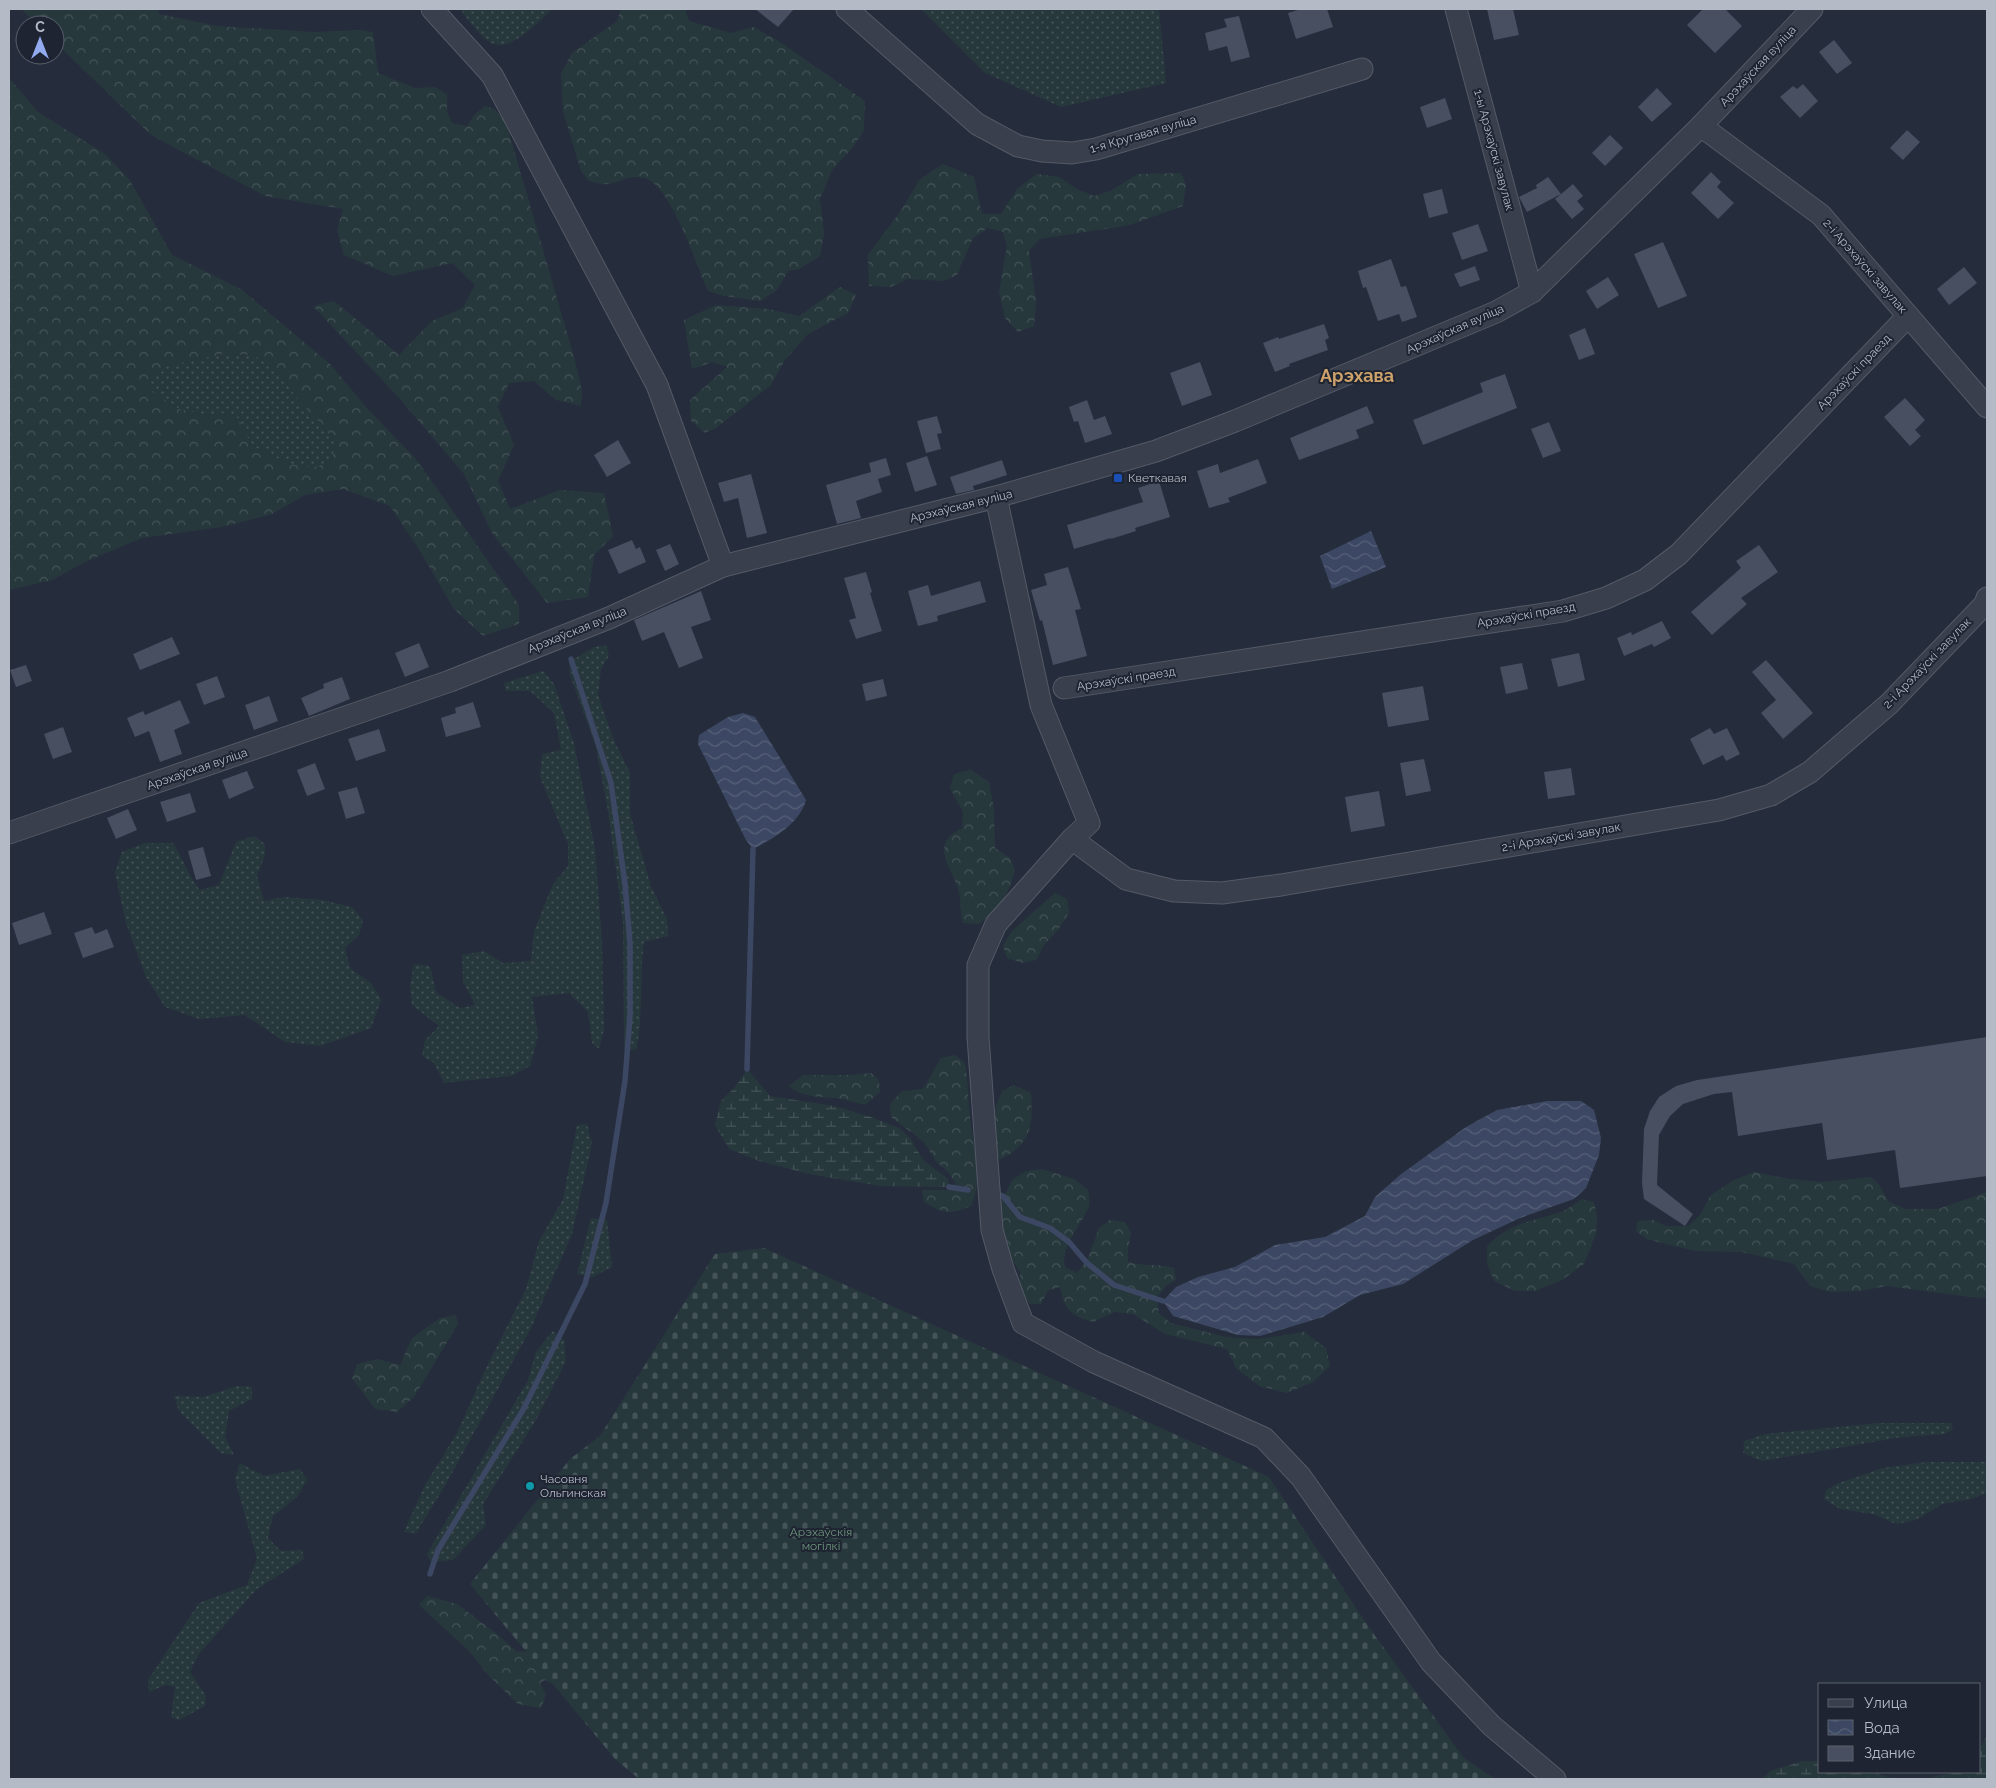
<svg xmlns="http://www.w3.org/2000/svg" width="1996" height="1788" font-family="Raleway,sans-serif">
	<defs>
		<pattern id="grass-dots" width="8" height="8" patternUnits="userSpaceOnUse" patternTransform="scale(1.25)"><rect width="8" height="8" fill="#27383d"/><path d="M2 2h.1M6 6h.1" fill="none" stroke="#445358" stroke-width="1.8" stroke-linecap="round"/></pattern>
		<pattern id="forest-crowns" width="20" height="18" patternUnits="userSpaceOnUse" patternTransform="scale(1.25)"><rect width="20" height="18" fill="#27383d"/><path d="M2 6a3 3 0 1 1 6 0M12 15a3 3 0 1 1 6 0" fill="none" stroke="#445358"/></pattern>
		<pattern id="wetland-marsh" width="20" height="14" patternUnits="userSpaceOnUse" patternTransform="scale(1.25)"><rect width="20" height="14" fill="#27383d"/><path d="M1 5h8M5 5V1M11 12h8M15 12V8" fill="none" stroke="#445358"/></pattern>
		<pattern id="cemetery-stones" width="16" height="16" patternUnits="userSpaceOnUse" patternTransform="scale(1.25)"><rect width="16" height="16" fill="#27383d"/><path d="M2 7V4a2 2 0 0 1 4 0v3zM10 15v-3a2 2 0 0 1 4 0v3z" fill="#445358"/></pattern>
		<pattern id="water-waves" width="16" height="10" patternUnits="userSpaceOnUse" patternTransform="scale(1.25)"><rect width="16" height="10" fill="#3c4863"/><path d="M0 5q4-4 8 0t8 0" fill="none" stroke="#566078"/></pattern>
	</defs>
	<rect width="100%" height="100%" fill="#252c3c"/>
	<g fill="url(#grass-dots)">
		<path d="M 460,9 L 552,9 C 538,22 509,56 488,41 C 479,35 467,18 460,9 Z"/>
		<polygon points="921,9 1159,9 1166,83 1061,107 985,73"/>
		<polygon points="224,354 254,355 277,371 301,403 324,427 336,445 331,461 312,468 286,463 251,445 239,419 230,413 204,415 179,409 152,392 149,377 164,366"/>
		<path d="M 606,645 L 609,656 L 601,669 L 598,695 L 613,738 L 630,773 L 630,814 L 651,886 L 667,919 L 668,936 L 644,942 C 639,978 644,1014 636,1050 L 624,1049 L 623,922 L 608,811 L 596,747 L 570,675 L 569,662 L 594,647 Z"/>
		<polygon points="543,671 554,684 574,743 595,848 602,942 604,1029 599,1049 592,1043 588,1012 569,993 532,997 538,1036 530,1066 511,1076 444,1083 434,1063 422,1056 425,1040 439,1026 412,1005 410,986 414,964 430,966 436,992 460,1008 475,1005 463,982 462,955 484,951 503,963 531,961 534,931 553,884 568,866 568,844 540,777 542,754 561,750 554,713 530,691 506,691 504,683"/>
		<path d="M 254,836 L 265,844 L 265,855 L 257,876 L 264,901 L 284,897 L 322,900 L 352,907 L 363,920 L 359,935 L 345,948 L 350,968 L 372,984 L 381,1000 L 371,1028 L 320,1046 L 285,1042 L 245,1015 L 199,1019 L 165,1007 L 146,977 L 126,923 L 115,873 L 122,852 L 145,843 L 173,843 C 183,858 188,876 200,890 L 219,885 L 236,842 Z"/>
		<polygon points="587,1124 592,1143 572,1234 531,1328 446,1484 416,1533 404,1532 425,1485 457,1433 485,1370 526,1289 539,1241 563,1199 577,1125"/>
		<polygon points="591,1218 607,1220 612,1267 593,1277 577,1274"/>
		<polygon points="553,1331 564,1340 566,1361 536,1420 483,1504 486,1525 453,1560 431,1562 427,1554 528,1380 536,1352"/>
		<polygon points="237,1386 252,1387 252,1399 229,1411 225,1437 234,1455 221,1453 179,1411 174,1396 203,1397"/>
		<polygon points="1879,1423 1951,1423 1953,1429 1945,1434 1902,1437 1762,1461 1743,1453 1744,1441 1765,1434"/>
		<polygon points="1926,1462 1987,1462 1987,1493 1971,1499 1942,1504 1916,1520 1896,1524 1873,1514 1840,1509 1824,1499 1826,1490 1839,1483 1883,1468"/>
		<polygon points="240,1463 264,1476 300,1469 307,1480 297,1497 273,1516 268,1538 281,1551 302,1550 304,1559 257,1589 198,1655 190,1672 206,1696 205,1706 179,1720 171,1717 175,1687 166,1685 149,1692 148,1680 199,1603 247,1585 257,1559 235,1479"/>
	</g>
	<g fill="url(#forest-crowns)" fill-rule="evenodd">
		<polygon points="21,9 158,9 159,14 217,26 314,32 360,30 373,32 378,73 415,88 434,87 447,94 447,112 452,123 467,126 475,114 485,106 494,109 505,119 574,357 582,391 581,406 556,400 534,381 509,383 498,407 514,445 498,481 510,509 560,490 604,493 613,536 594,555 588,597 547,603 492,533 464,474 399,398 313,306 334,301 399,355 432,321 463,308 475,285 452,263 393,276 344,255 337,230 343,209 265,196 151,135 55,42 55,25 38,25"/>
		<path d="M 621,9 L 685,9 L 689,21 L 731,33 L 753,27 L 777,40 L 865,101 L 864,130 L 854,146 L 832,170 L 820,199 L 824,233 L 820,256 L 799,269 L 788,271 L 777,290 L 760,301 L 724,296 L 708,291 C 697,266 671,186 645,178 C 628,174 622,182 608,184 C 602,185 594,182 589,181 L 581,171 L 563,111 L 561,73 L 572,53 L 617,21 Z"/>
		<path d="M 9,78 L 38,112 L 105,154 L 129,179 L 172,255 L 241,289 L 331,365 L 365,406 L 416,459 L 519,605 L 519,624 L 483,636 L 454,609 L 417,546 L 390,506 L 343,489 L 305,495 L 272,514 L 222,527 L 142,538 L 87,561 L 52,580 L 9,590 ZM 224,354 L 254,355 L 277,371 L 301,403 L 324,427 L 336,445 L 331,461 L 312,468 L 286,463 L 251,445 L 239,419 L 230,413 L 204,415 L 179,409 L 152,392 L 149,377 L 164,366 Z"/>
		<polygon points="943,164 974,177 982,214 1001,214 1018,188 1037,174 1059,177 1077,189 1094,196 1110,191 1138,174 1181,173 1186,184 1183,206 1130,225 1040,239 1029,251 1036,301 1034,326 1018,332 1005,318 999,292 1007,246 1003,232 988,228 973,238 957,275 944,281 907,279 891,287 869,286 868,255 902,209 920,179"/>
		<polygon points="840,287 856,295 848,313 808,334 785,360 771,385 716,428 705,433 691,421 690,400 727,367 713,362 692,369 684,320 716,305 768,309 799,316"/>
		<path d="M 971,770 L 989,782 L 994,809 L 995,848 L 1010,858 L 1015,870 C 1008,896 1000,908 979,924 L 963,923 C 960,913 961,903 959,892 C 956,876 935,853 949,837 C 952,833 958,831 962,828 L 963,812 L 950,788 L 954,774 Z"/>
		<polygon points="1055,893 1067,899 1069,913 1058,930 1044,945 1036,960 1023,963 1007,958 1003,946 1011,932"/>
		<path d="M 955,1055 L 965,1063 C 968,1081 968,1099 970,1117 C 973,1147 984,1178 971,1206 C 949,1215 944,1214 924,1202 L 922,1190 L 952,1190 L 955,1183 L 949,1173 L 936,1161 L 924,1142 L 891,1117 L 890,1104 L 902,1091 L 923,1089 L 941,1058 Z"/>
		<path d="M 871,1073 L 879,1080 L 880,1092 L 865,1105 C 857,1103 850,1101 842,1099 C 823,1096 804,1099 789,1086 L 803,1075 L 849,1075 Z"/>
		<path d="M 1014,1085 L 1031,1093 C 1033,1125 1032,1143 1001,1159 L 992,1156 L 990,1121 L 1002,1091 Z"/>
		<path d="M 1042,1169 L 1074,1179 L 1088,1190 C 1089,1195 1090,1201 1089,1206 C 1082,1225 1060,1246 1065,1267 L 1077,1273 L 1087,1260 L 1099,1228 L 1110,1220 L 1125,1222 L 1131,1233 L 1128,1248 L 1128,1262 C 1144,1267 1158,1263 1174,1268 L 1176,1280 L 1166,1286 L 1157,1297 L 1159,1313 L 1171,1323 L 1226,1337 L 1258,1339 L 1304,1332 L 1326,1348 L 1330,1366 L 1313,1382 L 1287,1393 L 1259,1386 L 1236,1368 L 1227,1349 L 1165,1334 L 1133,1314 L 1115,1312 L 1093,1322 C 1070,1315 1065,1311 1060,1287 L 1048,1290 L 1041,1304 L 1030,1304 L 1020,1291 L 1020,1272 L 1000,1243 L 995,1215 L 1012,1180 L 1026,1171 Z"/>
		<polygon points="1754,1172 1789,1179 1823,1182 1871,1177 1879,1185 1889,1202 1906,1209 1938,1209 1987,1192 1987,1298 1970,1297 1887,1286 1860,1291 1830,1292 1810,1286 1794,1264 1742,1252 1695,1251 1646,1239 1636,1231 1638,1221 1653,1220 1666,1226 1688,1226 1700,1215 1711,1195 1734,1180"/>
		<path d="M 1581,1199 L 1594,1202 L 1597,1216 L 1596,1234 L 1584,1264 L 1562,1280 L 1535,1291 L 1515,1291 L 1494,1281 L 1487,1264 L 1487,1246 C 1510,1222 1531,1222 1561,1212 C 1568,1209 1575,1204 1581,1199 Z"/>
		<polygon points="456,1315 458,1324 414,1397 397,1412 375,1409 352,1378 357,1364 378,1359 400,1365 412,1338 440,1318"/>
		<polygon points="427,1596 457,1604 497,1634 516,1651 544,1654 560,1687 545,1680 540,1683 546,1695 541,1708 518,1704 489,1676 469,1651 419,1605"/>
	</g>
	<g fill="url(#wetland-marsh)">
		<polygon points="747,1069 770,1096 834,1106 871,1117 899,1128 911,1139 923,1160 948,1179 949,1187 880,1186 809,1174 759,1161 729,1149 715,1125 721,1101 734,1088"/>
		<polygon points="1987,1735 1987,1779 1924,1779 1953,1772 1980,1772 1980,1748"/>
		<polygon points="1803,1761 1820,1761 1820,1772 1873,1772 1887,1777 1907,1779 1763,1779 1770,1771"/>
	</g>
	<polygon fill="url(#cemetery-stones)" points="764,1248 1269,1477 1368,1626 1463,1757 1495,1779 639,1779 615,1759 470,1584 570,1459 600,1436 715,1254"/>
	<g fill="url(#water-waves)">
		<polygon points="1371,531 1386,567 1332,589 1320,556"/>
		<path d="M 743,713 L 755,717 L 806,800 C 800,823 773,839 753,849 L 746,840 L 698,744 L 699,735 L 728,717 Z"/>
		<polygon points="1547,1101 1581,1101 1594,1110 1601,1138 1599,1155 1586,1188 1574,1199 1520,1218 1473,1240 1403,1284 1360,1295 1323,1317 1260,1336 1238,1335 1173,1316 1163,1301 1176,1287 1198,1277 1235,1267 1275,1245 1325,1237 1365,1216 1375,1197 1400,1175 1466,1127 1497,1110"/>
	</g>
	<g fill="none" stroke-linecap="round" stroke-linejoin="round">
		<g stroke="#3c4863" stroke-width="5.5">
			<polyline points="747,1069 753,849"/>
			<polyline points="949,1187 968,1190"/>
			<polyline points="994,1193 1003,1196 1020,1217 1050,1228 1069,1242 1087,1263 1114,1285 1163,1301"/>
			<polyline points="430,1574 438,1550 523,1410 585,1284 606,1203 625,1081 630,1016 630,943 625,884 611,783 571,659"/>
		</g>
	</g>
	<g fill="#474f60">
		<polygon points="755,9 794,9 778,27"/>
		<polygon points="1301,9 1327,9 1333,27 1296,39 1288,13"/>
		<polygon points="1487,9 1513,9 1519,35 1494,40"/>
		<polygon points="1703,9 1725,9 1742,26 1715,53 1687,25"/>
		<polygon points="1239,16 1250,57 1231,62 1227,46 1209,51 1205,33 1227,27 1224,19"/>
		<polygon points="1834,40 1852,63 1837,74 1819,52"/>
		<polygon points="1803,84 1818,101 1800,118 1780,97 1793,86 1797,89"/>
		<polygon points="1657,88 1672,104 1652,122 1638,107"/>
		<polygon points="1445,98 1452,119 1427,128 1420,107"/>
		<polygon points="1907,130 1920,142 1903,160 1890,148"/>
		<polygon points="1610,135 1623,148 1605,166 1592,153"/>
		<polygon points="1711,172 1721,182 1717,187 1734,203 1718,219 1691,193"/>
		<polygon points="1548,177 1561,194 1527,212 1519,197 1537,188 1536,185"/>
		<polygon points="1573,184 1583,196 1577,201 1584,209 1572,219 1555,199"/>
		<polygon points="1442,189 1448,213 1429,218 1423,194"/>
		<polygon points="1478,224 1488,251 1462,260 1452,233"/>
		<polygon points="1663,242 1687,296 1658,308 1634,254"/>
		<polygon points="1391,259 1401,287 1406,286 1417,317 1402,322 1399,314 1378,321 1366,287 1363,288 1358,271"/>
		<polygon points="1475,266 1480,280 1460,287 1454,274"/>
		<polygon points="1964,267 1977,283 1949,305 1937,289"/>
		<polygon points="1608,277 1619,295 1597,309 1586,291"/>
		<polygon points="1324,324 1329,338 1325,340 1328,350 1289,364 1290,366 1275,372 1263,343 1278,337 1279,339"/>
		<polygon points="1585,328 1595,354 1579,360 1569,335"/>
		<polygon points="1200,362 1212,395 1182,406 1170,373"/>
		<polygon points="1505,374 1517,408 1423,445 1413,420 1483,392 1480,383"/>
		<polygon points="1905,398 1925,420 1915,430 1921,436 1910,446 1884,417"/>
		<polygon points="1087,400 1094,420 1105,416 1112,434 1085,443 1078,421 1074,422 1069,407"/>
		<polygon points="1367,406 1374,423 1356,430 1359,438 1299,460 1290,438"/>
		<polygon points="937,416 942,433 937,434 941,449 926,453 917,421"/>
		<polygon points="1549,422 1561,451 1543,458 1531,429"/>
		<polygon points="618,440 631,463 607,477 594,455"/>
		<polygon points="927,456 937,485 915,492 906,463"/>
		<polygon points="886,458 891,475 878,479 882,492 856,501 861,518 837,524 826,485 871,472 869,463"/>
		<polygon points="1258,459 1267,483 1228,498 1230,502 1209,508 1197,471 1218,464 1220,473"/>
		<polygon points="1002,460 1007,475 973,486 974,490 956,494 950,477"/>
		<polygon points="751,474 767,533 747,538 738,498 724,502 718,483"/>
		<polygon points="1159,481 1170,517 1135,528 1136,531 1111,539 1111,538 1074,549 1067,525 1143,502 1138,488"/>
		<polygon points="632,540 636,549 640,547 646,562 619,574 608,550"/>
		<polygon points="670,544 679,564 665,571 656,550"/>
		<polygon points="1759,545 1778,572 1741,598 1747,604 1712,635 1691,612 1741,568 1736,561"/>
		<polygon points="1068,567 1081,609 1075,610 1087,656 1053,665 1042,620 1040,621 1031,590 1047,585 1044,574"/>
		<polygon points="866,572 872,592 870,593 882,631 856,639 849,620 856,618 844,578"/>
		<polygon points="980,581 986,602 937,616 938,621 918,626 908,591 928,585 931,596"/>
		<polygon points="701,591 711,620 691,627 703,658 679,668 664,632 642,641 634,620"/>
		<polygon points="1662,621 1671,638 1654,647 1652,644 1624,656 1617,638 1631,632 1632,635"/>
		<polygon points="172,637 180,654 140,670 133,654"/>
		<polygon points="419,643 429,667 405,677 395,653"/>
		<polygon points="1579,653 1585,680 1558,687 1551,659"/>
		<polygon points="1766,660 1813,713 1783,739 1761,713 1776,700 1752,672"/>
		<polygon points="1522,663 1528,689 1506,694 1500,667"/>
		<polygon points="26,665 32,681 16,687 10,670"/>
		<polygon points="217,676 225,697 204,705 196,684"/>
		<polygon points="342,677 350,699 309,716 301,698 324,688 323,684"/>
		<polygon points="883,679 887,696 866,701 862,684"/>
		<polygon points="1423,686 1429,720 1388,727 1382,693"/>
		<polygon points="269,696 278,721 254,730 245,705"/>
		<polygon points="180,700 190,723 174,730 182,754 160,762 149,731 135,737 127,718 143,711 145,715"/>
		<polygon points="473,702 481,727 446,737 441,718 456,713 455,708"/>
		<polygon points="63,727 72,752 53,759 44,734"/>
		<polygon points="1710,728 1714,734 1727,728 1740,754 1726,761 1723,755 1703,765 1690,739"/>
		<polygon points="379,729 386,751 356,761 348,739"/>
		<polygon points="1424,759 1431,791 1406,796 1400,763"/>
		<polygon points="315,763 325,789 307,796 297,770"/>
		<polygon points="1571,768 1575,795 1548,799 1544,772"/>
		<polygon points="247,771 254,788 229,799 222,780"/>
		<polygon points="357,787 365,813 346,819 338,792"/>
		<polygon points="1379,791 1385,826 1351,832 1345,797"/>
		<polygon points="190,793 196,812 167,822 160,802"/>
		<polygon points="128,809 137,830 116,839 107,818"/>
		<polygon points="203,847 211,876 196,880 188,851"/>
		<polygon points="44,912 52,934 19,945 12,923"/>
		<polygon points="92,927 95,934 107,929 114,947 83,958 74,933"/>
		<polygon points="1987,1037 1987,1176 1900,1188 1895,1150 1827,1160 1822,1123 1738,1136 1732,1092 1714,1094 1683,1104 1670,1116 1659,1135 1657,1185 1693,1214 1685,1226 1644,1199 1642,1183 1644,1129 1650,1111 1659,1097 1676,1086 1697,1080"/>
	</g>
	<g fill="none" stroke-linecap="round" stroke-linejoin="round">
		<defs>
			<g id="street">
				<polyline points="432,9 492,75 657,385 723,566"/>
				<polyline points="847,9 977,124 1018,146 1042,151 1072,153 1096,149 1362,69"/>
				<polyline points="1456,9 1532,292"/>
				<polyline points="1701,126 1821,215 1987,407"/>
				<polyline points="996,497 1041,705 1089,823 1072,839 996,924 978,965 978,1037 992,1230 1003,1269 1023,1323 1094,1362 1264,1438 1301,1477 1431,1662 1492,1726 1555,1779"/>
				<polyline points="1064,688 1563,611 1606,598 1645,580 1679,554 1908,316"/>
				<polyline points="9,833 450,681 609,618 723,566 996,497 1156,451 1235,421 1496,312 1532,292 1701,126 1812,9"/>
				<polyline points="1072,839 1126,879 1174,891 1222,893 1281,885 1719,810 1771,795 1810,772 1889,704 1985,604 1987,598"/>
			</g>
		</defs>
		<use href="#street" stroke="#545a67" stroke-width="23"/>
		<use href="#street" stroke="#393f4c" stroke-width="21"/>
	</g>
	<rect fill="#1a4fb4" stroke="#1e2431" stroke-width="2" x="1113" y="473" width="10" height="10" rx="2.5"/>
	<circle fill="#0f9aa8" stroke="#1e2431" stroke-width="2" cx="530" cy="1486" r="5"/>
	<g text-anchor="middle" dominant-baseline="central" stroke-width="4" stroke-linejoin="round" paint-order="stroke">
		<g font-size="12" fill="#b5bac7" stroke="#1e2431">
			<text transform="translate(1758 66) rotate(-47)">Арэхаўская вуліца</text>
			<text transform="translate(1143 134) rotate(-16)">1-я Кругавая вуліца</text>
			<text transform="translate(1494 150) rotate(75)">1-ы Арэхаўскі завулак</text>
			<text transform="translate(1865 266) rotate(49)">2-і Арэхаўскі завулак</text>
			<text transform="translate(1455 329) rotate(-24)">Арэхаўская вуліца</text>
			<text transform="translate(1854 372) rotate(-46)">Арэхаўскі праезд</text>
			<text transform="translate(961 506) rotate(-14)">Арэхаўская вуліца</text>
			<text transform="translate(1526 615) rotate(-10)">Арэхаўскі праезд</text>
			<text transform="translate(577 630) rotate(-22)">Арэхаўская вуліца</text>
			<text transform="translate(1927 663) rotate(-46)">2-і Арэхаўскі завулак</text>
			<text transform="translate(1126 679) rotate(-9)">Арэхаўскі праезд</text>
			<text transform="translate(197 769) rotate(-19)">Арэхаўская вуліца</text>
			<text transform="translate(1561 837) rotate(-10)">2-і Арэхаўскі завулак</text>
		</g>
		<g font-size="12" fill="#b5bac7" stroke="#1e2431" text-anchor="start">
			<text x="1128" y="478">Кветкавая</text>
			<text x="540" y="1479">Часовня<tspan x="540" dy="14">Ольгинская</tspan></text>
		</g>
		<g font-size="12" fill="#6e967c" stroke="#1e2431">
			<text x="821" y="1532">Арэхаўскія<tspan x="821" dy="14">могілкі</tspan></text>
		</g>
		<g font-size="18" font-weight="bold" fill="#cda16a" stroke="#1e2431">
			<text x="1357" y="375">Арэхава</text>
		</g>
	</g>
	<rect width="1996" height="1788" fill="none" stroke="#b5bac7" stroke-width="20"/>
	<rect x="1818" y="1683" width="162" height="90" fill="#1e2431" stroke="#5a606d"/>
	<rect x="1828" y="1699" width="25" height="8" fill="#393f4c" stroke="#5a606d"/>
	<text x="1864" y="1708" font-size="15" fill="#b5bac7">Улица</text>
	<rect x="1828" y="1720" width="25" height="15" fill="url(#water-waves)" stroke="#5a606d"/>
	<text x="1864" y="1733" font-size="15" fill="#b5bac7">Вода</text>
	<rect x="1828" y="1746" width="25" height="15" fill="#474f60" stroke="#5a606d"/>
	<text x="1864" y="1758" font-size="15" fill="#b5bac7">Здание</text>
	<g transform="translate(40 40)"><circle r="24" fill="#1e2431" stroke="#5a606d"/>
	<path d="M0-4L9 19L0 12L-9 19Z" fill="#91aaf0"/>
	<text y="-8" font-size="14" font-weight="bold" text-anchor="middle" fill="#b5bac7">С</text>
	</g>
</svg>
